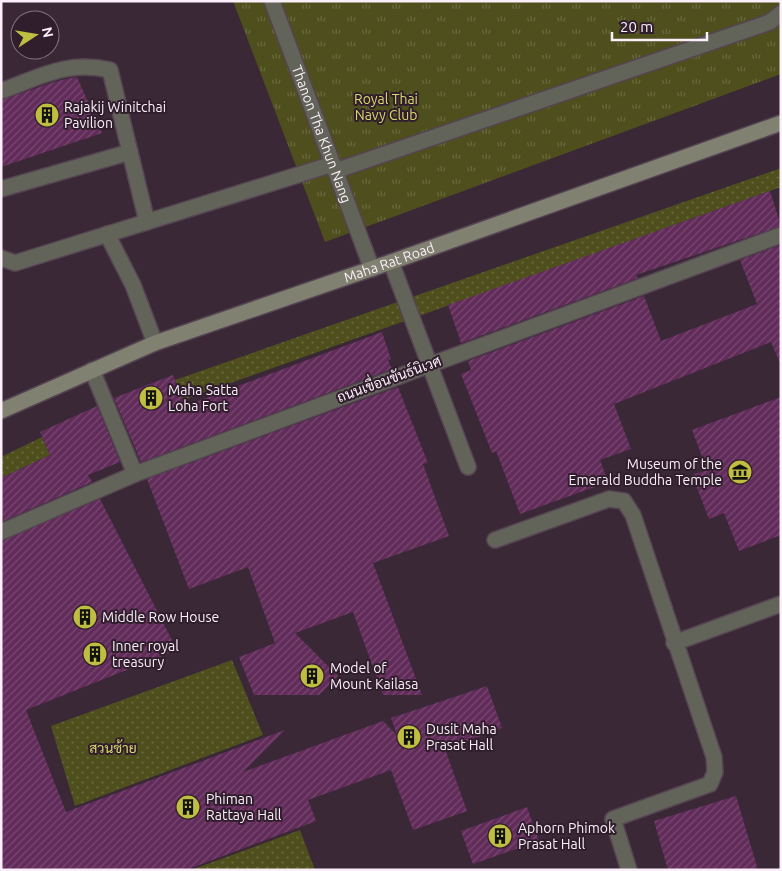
<svg xmlns="http://www.w3.org/2000/svg" width="782" height="871" font-family="Ubuntu,Sarabun,sans-serif">
	<defs>
		<pattern id="grass-dots" width="8" height="8" patternUnits="userSpaceOnUse" patternTransform="scale(1.25)"><rect width="8" height="8" fill="#4f4f1d"/><path d="M2 2h.1M6 6h.1" fill="none" stroke="#69693f" stroke-width="1.8" stroke-linecap="round"/></pattern>
		<pattern id="park-tufts" width="24" height="20" patternUnits="userSpaceOnUse" patternTransform="scale(1.25)"><rect width="24" height="20" fill="#4f4f1d"/><path d="M3 7l-1-3M5 7V3M7 7l1-3M15 17l-1-3M17 17v-4M19 17l1-3" fill="none" stroke="#69693f"/></pattern>
		<pattern id="building-hatch" width="6" height="6" patternUnits="userSpaceOnUse" patternTransform="scale(1.25)"><rect width="6" height="6" fill="#612b5a"/><path d="M-1 1l2-2M0 6l6-6M5 7l2-2" fill="none" stroke="#794a72"/></pattern>
	</defs>
	<rect width="100%" height="100%" fill="#3a2837"/>
	<g fill="url(#grass-dots)">
		<polygon points="781,168 781,187 183,400 175,380"/>
		<polygon points="42,437 50,455 1,478 1,457"/>
		<polygon points="232,660 263,735 75,806 51,726"/>
		<polygon points="300,830 315,870 191,870"/>
	</g>
	<polygon fill="url(#park-tufts)" points="233,1 781,1 781,74 325,242"/>
	<g fill="url(#building-hatch)">
		<polygon points="77,77 102,133 1,167 1,100 57,81"/>
		<polygon points="770,191 781,226 636,275 638,278 461,343 448,305"/>
		<polygon points="781,245 781,360 779,361 771,342 614,404 631,449 600,460 608,482 520,514 496,451 492,453 461,374 471,370 468,361 644,296 661,341 757,304 740,260"/>
		<polygon points="382,332 391,359 388,360 392,369 141,462 114,398 173,375 185,406"/>
		<polygon points="398,387 428,463 423,464 449,536 373,563 422,695 383,695 353,612 295,633 338,676 319,695 254,695 239,657 275,643 248,567 189,589 147,479"/>
		<polygon points="781,397 781,535 739,551 724,513 709,519 692,475 707,470 692,430"/>
		<polygon points="97,406 120,462 88,475 92,482 1,522 1,478 50,455 40,432"/>
		<polygon points="100,499 177,650 26,710 66,812 285,730 243,772 383,721 397,735 391,718 487,686 502,728 445,749 467,811 413,830 391,770 308,800 316,821 186,870 1,870 1,541"/>
		<polygon points="736,796 758,870 668,870 654,821"/>
		<polygon points="527,807 539,841 473,864 461,831"/>
	</g>
	<g fill="none" stroke-linecap="round" stroke-linejoin="round">
		<defs>
			<g id="lane">
				<path id="s1" d="M 272,1 L 372,269"/>
				<path d="M 1,91 C 40,77 68,60 110,70 L 147,222"/>
				<polyline points="335,171 770,22 781,13"/>
				<polyline points="1,189 130,152"/>
				<polyline points="107,234 133,285 155,343"/>
				<polyline points="1,258 15,263 333,164"/>
				<polyline points="391,262 468,467"/>
				<polyline points="92,370 135,474"/>
				<polyline points="1,532 135,474 781,235"/>
				<polyline points="495,540 609,499 624,501 633,515 714,757 715,772 710,784 613,819 629,870"/>
				<polyline points="674,643 781,604"/>
			</g>
			<g id="secondary">
				<path id="s2" d="M 1,411 L 155,343 L 391,262 L 781,123"/>
			</g>
		</defs>
		<use href="#lane" stroke="#554452" stroke-width="18"/>
		<use href="#secondary" stroke="#554452" stroke-width="18"/>
		<use href="#lane" stroke="#636459" stroke-width="15"/>
		<use href="#secondary" stroke="#808170" stroke-width="15"/>
	</g>
	<defs>
		<symbol id="building-disc" viewBox="-11 -11 22 22"><circle r="9.5" fill="#bfbe41" stroke="#301e2d"/><path d="M-4-6H4V6H1V3H-1V6H-4ZM-2.5-4.3h1.7v1.8h-1.7ZM.8-4.3h1.7v1.8H.8ZM-2.5-1h1.7V.8h-1.7ZM.8-1h1.7V.8H.8Z" fill="#111"/></symbol>
		<symbol id="museum-disc" viewBox="-11 -11 22 22"><circle r="9.5" fill="#bfbe41" stroke="#301e2d"/><path d="M0-6L6-3V-2H-6V-3ZM-5-1h2V3h-2ZM-1-1h2V3h-2ZM3-1h2V3H3ZM-6 4H6V6H-6Z" fill="#111"/></symbol>
	</defs>
	<g fill-rule="evenodd">
		<use href="#building-disc" x="33" y="101" width="28" height="28"/>
		<use href="#building-disc" x="137" y="384" width="28" height="28"/>
		<use href="#museum-disc" x="726" y="458" width="28" height="28"/>
		<use href="#building-disc" x="71" y="603" width="28" height="28"/>
		<use href="#building-disc" x="81" y="640" width="28" height="28"/>
		<use href="#building-disc" x="298" y="662" width="28" height="28"/>
		<use href="#building-disc" x="395" y="723" width="28" height="28"/>
		<use href="#building-disc" x="174" y="793" width="28" height="28"/>
		<use href="#building-disc" x="486" y="822" width="28" height="28"/>
	</g>
	<g text-anchor="middle" dominant-baseline="central" stroke-width="4" stroke-linejoin="round" paint-order="stroke">
		<g font-size="14" fill="#d8d86c" stroke="#301e2d">
			<text x="386" y="99">Royal Thai<tspan x="386" dy="16">Navy Club</tspan></text>
			<text x="113" y="748">สวนซ้าย</text>
		</g>
		<g font-size="14" fill="#fbeff9" stroke="#301e2d" text-anchor="start">
			<text x="64" y="107">Rajakij Winitchai<tspan x="64" dy="16">Pavilion</tspan></text>
			<text x="168" y="390">Maha Satta<tspan x="168" dy="16">Loha Fort</tspan></text>
			<text x="722" y="464" text-anchor="end">Museum of the<tspan x="722" dy="16">Emerald Buddha Temple</tspan></text>
			<text x="102" y="617">Middle Row House</text>
			<text x="112" y="646">Inner royal<tspan x="112" dy="16">treasury</tspan></text>
			<text x="330" y="668">Model of<tspan x="330" dy="16">Mount Kailasa</tspan></text>
			<text x="426" y="729">Dusit Maha<tspan x="426" dy="16">Prasat Hall</tspan></text>
			<text x="206" y="799">Phiman<tspan x="206" dy="16">Rattaya Hall</tspan></text>
			<text x="518" y="828">Aphorn Phimok<tspan x="518" dy="16">Prasat Hall</tspan></text>
		</g>
		<g font-size="14" fill="#fbeff9" stroke="#301e2d">
			<text stroke="none"><textPath href="#s1" startOffset="142">Thanon Tha Khun Nang</textPath></text>
			<text stroke="none"><textPath href="#s2" startOffset="416">Maha Rat Road</textPath></text>
			<text transform="translate(389 379) rotate(-20)">ถนนเขื่อนขันธ์นิเวศ</text>
		</g>
	</g>
	<rect width="782" height="871" fill="none" stroke="#fbeff9" stroke-width="5"/>
	<g transform="translate(35 35) rotate(78)"><circle r="24" fill="#301e2d" stroke="#81727f"/>
	<path d="M0-4L9 19L0 12L-9 19Z" fill="#bfbe41"/>
	<text y="-8" font-size="14" font-weight="bold" text-anchor="middle" fill="#fbeff9">N</text>
	</g>
	<path d="M612 32v8h95v-8" fill="none" stroke="#fbeff9" stroke-width="2.5"/>
	<text x="620" y="32" font-size="15" fill="#fbeff9" stroke="#301e2d" stroke-width="4" paint-order="stroke">20 m</text>
</svg>
